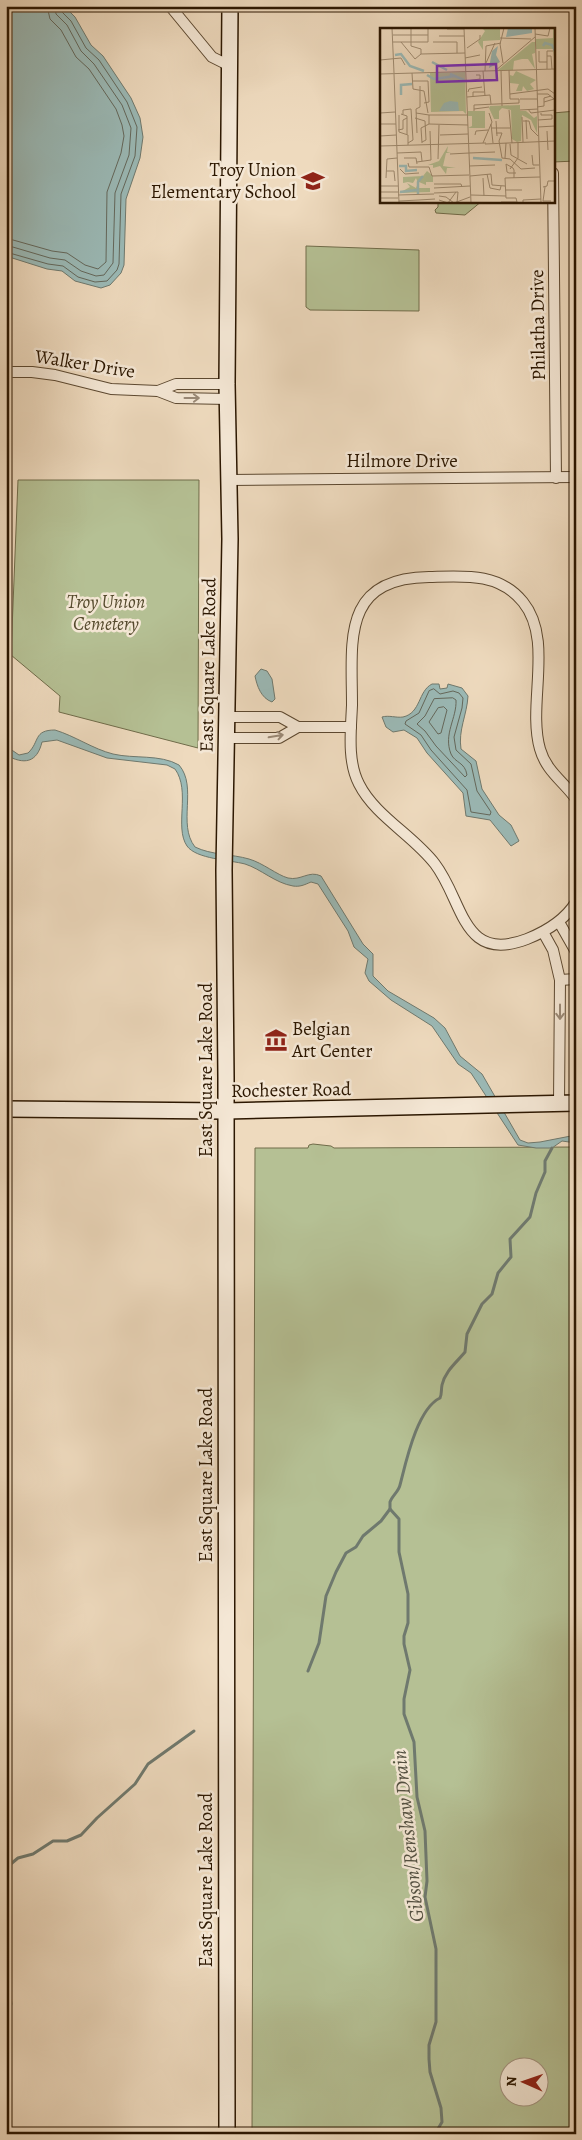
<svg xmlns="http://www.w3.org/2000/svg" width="582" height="2140" font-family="Alegreya,serif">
	<rect width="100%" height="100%" fill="#eedabe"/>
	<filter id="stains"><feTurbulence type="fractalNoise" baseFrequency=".004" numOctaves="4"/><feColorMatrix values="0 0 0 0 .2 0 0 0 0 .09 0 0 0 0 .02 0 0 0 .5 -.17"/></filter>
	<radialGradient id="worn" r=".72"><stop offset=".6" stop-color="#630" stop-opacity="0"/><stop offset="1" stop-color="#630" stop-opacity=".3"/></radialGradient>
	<g fill="#b5c094" stroke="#706c4a" fill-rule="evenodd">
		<polygon points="576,111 576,161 553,162 553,113"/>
		<polygon points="438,201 482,201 465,215 436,213 435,210 438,207"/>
		<polygon points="306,246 419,250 419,311 310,310 306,307"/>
		<polygon points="18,480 199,480 198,748 59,712 60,696 11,655"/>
		<path d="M 313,1144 L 331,1146 L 334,1148 L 576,1147 L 576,2134 L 252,2134 L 255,1148 L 308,1148 L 309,1145 ZM 510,2068 L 540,2068 L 540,2098 L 510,2098 Z"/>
	</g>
	<g fill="#9bbab7" stroke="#6f796e">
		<polygon points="6,6 64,6 75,17 91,45 103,56 131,98 140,118 143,137 140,158 126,199 124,265 121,273 110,285 101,288 75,281 62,271 47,269 6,256"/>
		<path d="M 261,669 L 267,671 L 272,679 L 275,699 L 272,702 C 261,698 257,686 255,676 Z"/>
		<path d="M 432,684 L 439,684 L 440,689 L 447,688 L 448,684 L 462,688 L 468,696 C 467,715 458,730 461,749 L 476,761 L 482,789 L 499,815 L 511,825 L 519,841 L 511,846 L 490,820 L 466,816 L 463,793 L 427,753 L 417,738 L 404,730 L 393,732 L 386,727 L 382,717 C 389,715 396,718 403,717 C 421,713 418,691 432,684 Z"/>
		<path d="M 55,730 C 75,736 93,749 113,754 C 134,759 160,754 179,765 C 198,787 177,824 195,847 C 211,855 232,854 249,859 C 263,863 277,875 288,878 C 301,881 309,870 321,876 L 363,944 L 373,954 L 373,976 L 388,991 L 434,1018 L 445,1028 L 460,1056 L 482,1074 L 520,1140 L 528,1143 L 540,1142 L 576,1135 L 576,1143 L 562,1141 L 552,1148 L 536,1148 L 518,1145 L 471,1073 L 458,1064 L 432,1026 L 391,1000 L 369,981 L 365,973 L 368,959 L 354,947 L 348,931 L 318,884 L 311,882 C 304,885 300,887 293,886 C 275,883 261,869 245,864 C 230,860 196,859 187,846 C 174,827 191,791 175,769 L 167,765 L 107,758 L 57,740 L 42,742 C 37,763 24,765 6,755 L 6,746 L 19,755 L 28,753 C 40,742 33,730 55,730 Z"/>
	</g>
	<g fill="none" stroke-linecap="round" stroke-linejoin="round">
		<g stroke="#64685c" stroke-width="1">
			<polyline points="6,238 52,251 67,253 85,265 98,269 106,262 107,192 121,153 124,136 122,125 116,109 89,69 76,57 61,30 50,19 47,6"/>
			<polyline points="6,245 50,258 65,260 81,271 96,276 104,275 113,263 115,193 129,155 131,128 122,105 94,64 81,51 67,25 56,14 55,6"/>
			<polyline points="6,252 48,264 63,266 78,277 95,282 107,281 117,270 119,264 121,194 135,156 137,127 127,102 99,60 86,48 71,21 61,11 61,6"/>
			<polygon points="434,689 440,694 453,691 459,693 463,698 462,708 454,737 456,750 471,764 477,791 491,812 490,815 471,812 467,790 431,750 421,735 405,724 406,721 419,713 429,691"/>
			<path d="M 453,698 L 456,700 C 457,718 443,734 451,754 C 455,763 465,762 467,775 L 465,777 L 436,746 L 425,731 L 417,724 L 425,716 L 434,699 Z"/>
			<polygon points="444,707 447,710 441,733 438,734 429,722 438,708"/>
		</g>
		<g stroke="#6f796e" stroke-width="3">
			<polyline points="390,1509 399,1519 399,1552 408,1594 408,1623 404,1636 404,1644 410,1670 404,1699 404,1714 414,1742 417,1797 425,1831 427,1881 425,1897 436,1949 436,2022 429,2045 429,2059 430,2072 441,2108 442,2122 435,2134"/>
			<path d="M 308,1671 L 319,1643 L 326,1596 L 336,1572 L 346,1553 L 356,1547 L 363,1536 L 381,1521 L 390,1509 L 390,1502 C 392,1496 399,1491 400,1485 C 406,1462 417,1409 440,1398 C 442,1394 441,1390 442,1385 C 445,1371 457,1362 465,1352 L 467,1334 L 482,1304 L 492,1294 L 498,1273 L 511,1257 L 510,1239 L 530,1217 L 536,1193 L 545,1172 L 545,1161 L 552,1148"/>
			<polyline points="6,1868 18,1858 33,1854 53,1841 67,1841 81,1835 97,1818 135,1784 148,1764 194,1731"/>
			<polyline points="6,1919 10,1941 9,1991 11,2004 6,2017"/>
		</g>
		<defs>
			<g id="street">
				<polyline points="170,6 212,57 230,66"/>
				<polyline points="553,173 556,478"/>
				<polyline points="6,372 32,372 55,375 111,389 158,391 176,398 228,399"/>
				<polyline points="158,391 176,384 227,384"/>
				<polyline points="229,480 576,477"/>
				<polyline points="298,727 351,727"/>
				<polyline points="227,738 279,738 298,727 280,717 228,717"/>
				<path d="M 576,799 C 564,782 546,771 540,749 C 527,704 554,640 523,602 C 499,572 463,576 429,577 C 341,578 352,641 352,705 C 351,730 347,761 359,784 C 375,816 414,836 435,864 C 464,902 462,964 527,939 C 547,931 565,920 576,902"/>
				<polyline points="559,922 576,952"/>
				<polyline points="543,932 553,950 560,980 559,1104"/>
				<polyline points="560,980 576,979"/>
			</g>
			<g id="secondary">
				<polyline points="6,1109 226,1111 576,1103"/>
				<polyline points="227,2134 226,1077 224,870 230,539 227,384 230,6"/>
			</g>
		</defs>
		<use href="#street" stroke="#5c4830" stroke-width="12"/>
		<use href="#secondary" stroke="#2c1701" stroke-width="18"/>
		<use href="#street" stroke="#f4e7d5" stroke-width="10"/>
		<use href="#secondary" stroke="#f4e7d5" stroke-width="15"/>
	</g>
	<defs><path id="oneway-shaft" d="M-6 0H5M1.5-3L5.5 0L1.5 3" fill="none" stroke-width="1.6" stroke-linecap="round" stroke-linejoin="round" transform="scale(1.25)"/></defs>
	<g stroke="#9a8976">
		<use href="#oneway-shaft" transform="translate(192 398)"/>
		<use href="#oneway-shaft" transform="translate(276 736) rotate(-10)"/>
		<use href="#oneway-shaft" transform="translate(560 1012) rotate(90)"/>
	</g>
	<defs>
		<symbol id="school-bare" viewBox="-9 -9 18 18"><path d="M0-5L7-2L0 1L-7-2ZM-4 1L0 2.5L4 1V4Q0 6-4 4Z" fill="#8f2418" stroke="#f4e7d5" stroke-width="2.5" paint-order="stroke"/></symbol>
		<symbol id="museum-bare" viewBox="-9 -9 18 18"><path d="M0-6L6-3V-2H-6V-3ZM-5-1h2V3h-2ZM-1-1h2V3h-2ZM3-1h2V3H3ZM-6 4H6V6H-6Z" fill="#8f2418" stroke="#f4e7d5" stroke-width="2.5" paint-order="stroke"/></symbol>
	</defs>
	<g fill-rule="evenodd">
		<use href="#school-bare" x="297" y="165" width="32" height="32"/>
		<use href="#museum-bare" x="260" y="1024" width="32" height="32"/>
	</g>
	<g text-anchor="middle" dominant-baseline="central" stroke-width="5" stroke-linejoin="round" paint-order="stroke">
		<g font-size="19" fill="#2c1701" stroke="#f4e7d5" text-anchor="end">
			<text x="296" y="170">Troy Union<tspan x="296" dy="22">Elementary School</tspan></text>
			<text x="292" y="1029" text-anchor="start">Belgian<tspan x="292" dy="22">Art Center</tspan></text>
		</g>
		<g font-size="19" fill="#2c1701" stroke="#f4e7d5">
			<text transform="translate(538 325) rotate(-91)">Philatha Drive</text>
			<text transform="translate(85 364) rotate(9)">Walker Drive</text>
			<text x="402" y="461">Hilmore Drive</text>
			<text transform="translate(208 665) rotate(-89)">East Square Lake Road</text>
			<text transform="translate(206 1070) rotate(-90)">East Square Lake Road</text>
			<text transform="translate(291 1090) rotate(-1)">Rochester Road</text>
			<text transform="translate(206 1475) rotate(-90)">East Square Lake Road</text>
			<text transform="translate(206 1880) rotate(-90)">East Square Lake Road</text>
		</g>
		<g font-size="19" font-style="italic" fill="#554a2d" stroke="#f4e7d5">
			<text x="106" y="602">Troy Union<tspan x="106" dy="22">Cemetery</tspan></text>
		</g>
		<g font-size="20" font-style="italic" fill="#535041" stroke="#f4e7d5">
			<text transform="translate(408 1836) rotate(-96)">Gibson/Renshaw Drain</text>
		</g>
	</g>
	<g transform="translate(380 28)">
		<rect width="175" height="175" fill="#eedabe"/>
		<path d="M 102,0 L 120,0 L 120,12 L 103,13 L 103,22 L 98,14 L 105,3 ZM 173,0 L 175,0 L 175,36 L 173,21 L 156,21 L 156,11 L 173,10 ZM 152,14 L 155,14 L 155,25 L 152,26 L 155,41 L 148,31 L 142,31 L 134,33 L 133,42 L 118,42 ZM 136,43 L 156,52 L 150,56 L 154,61 L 147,63 L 143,58 L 142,63 L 136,63 L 139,56 L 130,55 L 130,47 L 133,48 ZM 85,44 L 86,86 L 83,83 L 51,84 L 50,45 ZM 140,77 L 140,83 L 146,83 L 154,90 L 157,88 L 157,105 L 151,92 L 142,87 L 141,113 L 137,114 L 132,111 L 131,82 L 122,80 L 119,83 L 119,91 L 114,91 L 109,80 L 110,78 ZM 88,83 L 105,83 L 105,100 L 88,100 L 92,98 L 92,88 L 88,88 ZM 68,118 L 67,124 L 71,125 L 66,125 L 63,138 L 76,140 L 67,140 L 66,146 L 60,138 L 53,140 L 53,137 L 48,137 L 59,133 ZM 47,143 L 53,148 L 53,154 L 46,154 L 46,157 L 39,154 L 38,160 L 50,160 L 50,164 L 19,165 L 30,159 L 27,155 L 36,160 L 38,155 L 36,150 L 33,155 L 28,154 L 23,155 L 23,149 L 43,148 Z" fill="#b5c094"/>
		<path d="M 128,0 L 152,0 L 152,5 L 126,9 ZM 118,18 L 116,27 L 120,34 L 109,40 L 112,23 ZM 70,73 L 78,74 L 79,83 L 59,83 L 64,75 Z" fill="#9bbab7"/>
		<path fill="none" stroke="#9bbab7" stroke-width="2.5" d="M 163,18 L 165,15 L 172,17 L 175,23M 15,27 L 21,26 L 30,38 L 44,43M 52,34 L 67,42M 70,46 L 84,52M 47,47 L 54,51 L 75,48M 21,67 L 21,57 L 32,56M 93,130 L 122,132M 19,138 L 26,138 L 26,143 L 37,142M 20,164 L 37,162M 38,166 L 38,154 L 43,148"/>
		<path fill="none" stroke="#a08c72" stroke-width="1" d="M 12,0 L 14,45M 31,0 L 31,18 L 41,21 L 41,26M 84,0 L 91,175M 155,0 L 161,175M 67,1 L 84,1M 155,6 L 168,8 L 170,0M 13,7 L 48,7M 59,8 L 84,8M 120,10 L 151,11M 13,14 L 48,14 L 48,0M 21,14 L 35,31 L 41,26 L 85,25M 53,14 L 77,14 L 77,25M 87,20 L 100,11 L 100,7M 159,23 L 159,34 L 167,34M 167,28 L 171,28 L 172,41M 85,30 L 100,27M 0,32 L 21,30 L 25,37M 106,35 L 115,15M 123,35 L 120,16 L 124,0M 167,41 L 167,23 L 173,23M 121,42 L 122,78M 129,42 L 130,71 L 139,71 L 139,75M 103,43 L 105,68M 105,43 L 106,18 L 121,15M 115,43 L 155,9M 32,45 L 33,61 L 44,63 L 48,85M 0,46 L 175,41M 14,46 L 19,175M 32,53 L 48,53 L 49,74 L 44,75M 86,53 L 100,51 L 100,47 L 96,47M 88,64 L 89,61 L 102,59M 130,66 L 168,61 L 175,66M 157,66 L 168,66 L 174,71 L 164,74M 87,69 L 110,67 L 111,76M 93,69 L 93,64 L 104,64M 140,71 L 157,71M 157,79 L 164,78 L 164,70 L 171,68M 94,81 L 109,79M 148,81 L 151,85 L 175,82M 129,82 L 132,115M 140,82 L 158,81M 94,83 L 94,77 L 139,75M 0,85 L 15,84M 36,85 L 49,87 L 49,96 L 41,100 L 42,115M 21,86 L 27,88 L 27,106M 23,86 L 23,82 L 31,81 L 33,112 L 28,115M 19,87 L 19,104 L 28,107 L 28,117M 49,87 L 87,87M 142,89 L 143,114M 35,90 L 45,93 L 46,112 L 42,114M 146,92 L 147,111M 158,92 L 172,91 L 172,87 L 161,87 L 161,85M 116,93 L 117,108M 143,93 L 149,93 L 151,101 L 158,108M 0,96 L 16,96M 49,96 L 88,97M 111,96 L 113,115M 158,99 L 175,98M 112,100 L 130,100M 18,102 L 23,101 L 23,92 L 27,90M 167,103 L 168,122M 37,105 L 36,81 L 40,79 L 40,58M 116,105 L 122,105 L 119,113 L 122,130 L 130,131 L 141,141 L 155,140M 60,107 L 88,106M 95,107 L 96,103 L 108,102M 0,108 L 16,107M 103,115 L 112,94 L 109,85M 105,116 L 175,113M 130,116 L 131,127 L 147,136M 0,118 L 106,115M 17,125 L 41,124 L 42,133M 89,125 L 115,124M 70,126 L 89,125M 152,127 L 153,137 L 159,137M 24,130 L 36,130 L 37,136M 125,130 L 126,115M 58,131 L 59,97M 37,134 L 51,132 L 50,103M 28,135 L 29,139 L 49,139 L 52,148 L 89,147M 89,138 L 115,137M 20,141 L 25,146 L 39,145M 130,141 L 138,130 L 138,114M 6,143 L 14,143 L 15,153M 107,146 L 110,160 L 120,162 L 121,158M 90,148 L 111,146 L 112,157 L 125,158M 6,150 L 7,131 L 17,130M 103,150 L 104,168M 134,150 L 134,142 L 133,140 L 126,136 L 127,144 L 129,145 L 136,145M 54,156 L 81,156 L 82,159M 163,159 L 167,158 L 168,153 L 175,153M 165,159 L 163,173 L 171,173M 54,160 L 90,158M 125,162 L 142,162M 0,164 L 18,164M 54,165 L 78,164 L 77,175M 0,166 L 0,158 L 18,158M 18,167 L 54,166M 91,167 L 126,168M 59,168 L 66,169 L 74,175 L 90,169M 0,170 L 18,170M 39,172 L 55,171M 59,172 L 68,175 L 76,164M 19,173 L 39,172M 121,174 L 137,174M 137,174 L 136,170 L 126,170 L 125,150 L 160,149M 143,175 L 143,172 L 161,171"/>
		<path fill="#7b2cbf" fill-opacity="0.15" stroke="#7b2cbf" stroke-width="2.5" d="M 116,36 L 117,52 L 57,54 L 57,38 Z"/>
		<rect width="175" height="175" fill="none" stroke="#2c1701" stroke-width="2.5"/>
	</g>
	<rect width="582" height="2140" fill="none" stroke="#eedabe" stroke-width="25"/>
	<rect x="8" y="8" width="567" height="2125" fill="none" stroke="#2c1701" stroke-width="2.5"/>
	<rect x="12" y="12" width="557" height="2115" fill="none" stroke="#2c1701"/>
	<g transform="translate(524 2082) rotate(272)"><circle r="24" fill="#f4e7d5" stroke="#a49480"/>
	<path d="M0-4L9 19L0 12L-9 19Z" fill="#8f2418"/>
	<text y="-8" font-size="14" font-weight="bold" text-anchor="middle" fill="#2c1701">N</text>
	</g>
	<rect width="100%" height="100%" filter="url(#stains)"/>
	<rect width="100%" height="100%" fill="url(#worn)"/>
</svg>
